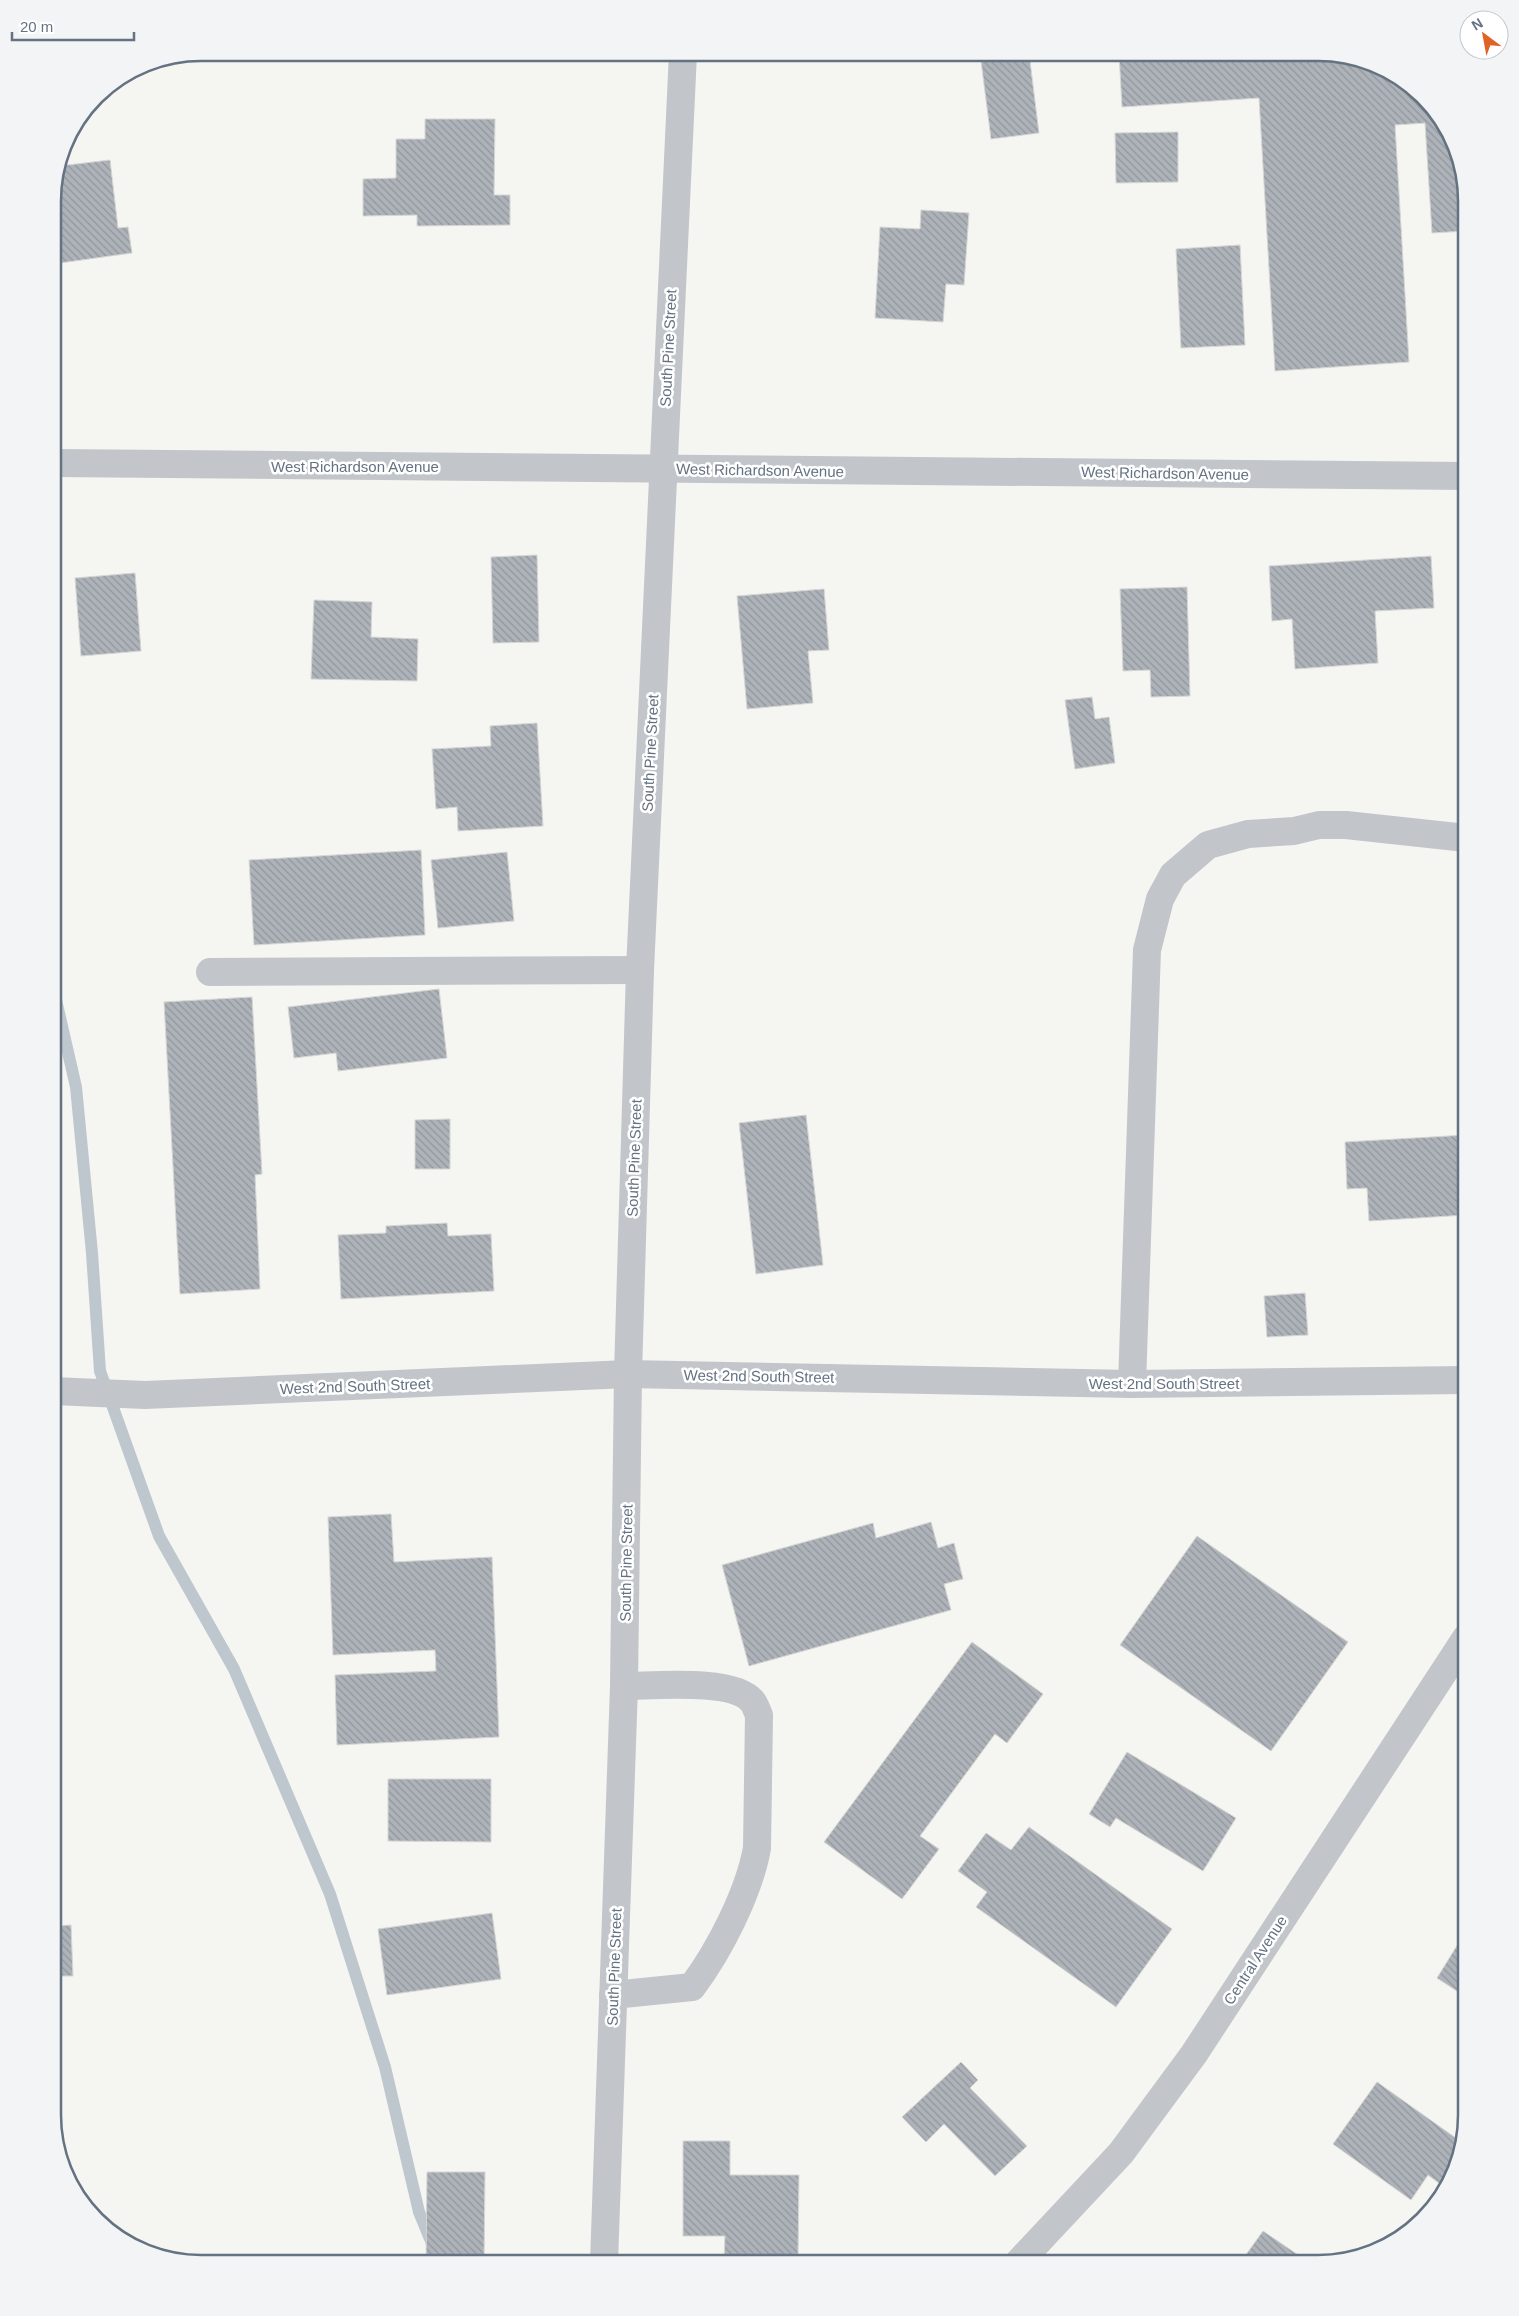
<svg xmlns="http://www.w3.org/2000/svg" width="1519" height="2316" font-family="Arial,sans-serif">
	<defs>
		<pattern id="building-back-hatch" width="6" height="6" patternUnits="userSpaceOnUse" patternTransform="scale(1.25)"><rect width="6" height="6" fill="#adb3b9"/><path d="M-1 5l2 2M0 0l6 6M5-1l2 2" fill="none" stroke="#90969c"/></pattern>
	</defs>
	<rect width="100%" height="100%" fill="#f5f5f1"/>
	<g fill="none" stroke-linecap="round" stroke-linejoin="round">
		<polyline stroke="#bec7cd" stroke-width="12" points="53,987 76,1087 92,1253 100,1371 159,1536 234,1669 330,1894 385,2067 419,2212 440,2263"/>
	</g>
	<g fill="url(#building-back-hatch)" stroke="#d6d6d4">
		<polygon points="980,53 1029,53 1039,133 991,139"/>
		<polygon points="1119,53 1328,53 1393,73 1447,127 1466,201 1466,231 1432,233 1425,123 1395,125 1409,362 1275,371 1259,98 1122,107"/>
		<polygon points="425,119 495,119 494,195 510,195 510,225 417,226 417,215 363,216 363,179 396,178 396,139 425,139"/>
		<polygon points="1178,132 1178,182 1116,183 1115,133"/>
		<polygon points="110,160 118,228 128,227 132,253 53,264 53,191 59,166"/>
		<polygon points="921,210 969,213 964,285 946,284 943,322 875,318 880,227 920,229"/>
		<polygon points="1240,245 1245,345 1181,348 1176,249"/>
		<polygon points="537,555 539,642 493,643 491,557"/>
		<polygon points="1431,556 1434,608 1375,611 1378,663 1295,669 1292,619 1272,621 1269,566"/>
		<polygon points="135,573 141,651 81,656 75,578"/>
		<polygon points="1187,587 1190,696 1151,697 1150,670 1123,671 1120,589"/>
		<polygon points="824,589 829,650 808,651 813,703 747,709 737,596"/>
		<polygon points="314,600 372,602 371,637 418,639 417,681 311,679"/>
		<polygon points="1092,697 1095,719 1109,717 1115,763 1075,769 1065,700"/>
		<polygon points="537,723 543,826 458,831 457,807 436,809 432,749 491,746 490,726"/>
		<polygon points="421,850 425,935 254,945 249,860"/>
		<polygon points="507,852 514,921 438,928 431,860"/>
		<polygon points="439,989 447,1058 338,1071 336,1053 294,1058 288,1007"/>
		<polygon points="252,997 262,1174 255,1175 260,1289 180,1294 164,1002"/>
		<polygon points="806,1115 823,1265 756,1274 739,1123"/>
		<polygon points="450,1119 450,1169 415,1169 415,1120"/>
		<polygon points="1466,1135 1466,1215 1369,1221 1367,1188 1347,1189 1345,1142"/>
		<polygon points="447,1223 448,1236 491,1234 494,1291 341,1299 338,1235 386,1233 386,1226"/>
		<polygon points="1305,1293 1308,1335 1267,1337 1264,1296"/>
		<polygon points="391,1514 394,1562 492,1557 499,1737 337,1745 335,1675 436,1671 435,1650 333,1655 328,1517"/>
		<polygon points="931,1522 938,1548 954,1543 963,1579 944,1584 951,1610 749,1666 722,1565 873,1523 876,1538"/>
		<polygon points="1197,1536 1348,1642 1271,1751 1120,1645"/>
		<polygon points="972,1642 1043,1694 1007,1743 995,1734 920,1836 939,1849 902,1899 824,1842"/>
		<polygon points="1127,1752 1236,1818 1203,1871 1116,1818 1110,1827 1089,1814"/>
		<polygon points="53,1766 56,1766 57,1807 53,1808"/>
		<polygon points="388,1779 491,1779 491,1842 388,1841"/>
		<polygon points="1029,1827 1172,1929 1116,2007 976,1907 987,1892 958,1871 986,1833 1011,1850"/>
		<polygon points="492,1913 501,1979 387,1995 378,1929"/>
		<polygon points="71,1925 73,1976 53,1976 53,1926"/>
		<polygon points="1466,1931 1466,1997 1437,1978"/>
		<polygon points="961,2062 978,2080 970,2088 1027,2146 995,2176 944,2124 926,2142 902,2117"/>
		<polygon points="1377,2082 1460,2141 1447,2189 1428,2175 1411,2200 1333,2144"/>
		<polygon points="683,2141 730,2141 730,2175 799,2175 798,2259 724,2260 725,2236 683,2236"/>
		<polygon points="427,2172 485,2172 484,2263 426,2263"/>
		<polygon points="1263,2231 1310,2263 1240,2263"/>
	</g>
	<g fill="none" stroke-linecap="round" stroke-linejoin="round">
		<g stroke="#c2c5c9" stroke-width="28">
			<polyline points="53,463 1466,476"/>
			<polyline points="210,972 640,970"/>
			<polyline points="1132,1384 1147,950 1160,899 1173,875 1208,845 1248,834 1294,831 1319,825 1346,825 1466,838"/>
			<polyline points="53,1391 145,1395 628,1374 1132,1384 1466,1380"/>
			<path d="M 613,1995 L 692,1987 C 719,1951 749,1893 757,1848 L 759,1715 C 757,1711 755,1704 752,1701 C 733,1678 653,1686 624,1686"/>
			<polyline points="604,2263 624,1686 628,1374 640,970 683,53"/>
			<polyline points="1018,2263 1121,2153 1194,2054 1466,1638"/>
		</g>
	</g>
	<g text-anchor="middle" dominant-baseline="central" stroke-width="5" stroke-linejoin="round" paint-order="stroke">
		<g font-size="15" fill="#647282" stroke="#fff">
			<text transform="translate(668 348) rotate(-87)">South Pine Street</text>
			<text x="355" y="466">West Richardson Avenue</text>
			<text transform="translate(760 470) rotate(1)">West Richardson Avenue</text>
			<text transform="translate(1165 473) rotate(1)">West Richardson Avenue</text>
			<text transform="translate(650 753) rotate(-87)">South Pine Street</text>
			<text transform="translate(634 1158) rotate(-88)">South Pine Street</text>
			<text transform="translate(759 1376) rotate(1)">West 2nd South Street</text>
			<text x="1164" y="1383">West 2nd South Street</text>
			<text transform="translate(355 1386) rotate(-2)">West 2nd South Street</text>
			<text transform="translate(626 1563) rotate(-89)">South Pine Street</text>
			<text transform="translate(1255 1960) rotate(-57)">Central Avenue</text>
			<text transform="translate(614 1967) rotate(-88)">South Pine Street</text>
		</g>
	</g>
	<path d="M0 0H1519V2316H0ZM201 61H1318A140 140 0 0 1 1458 201V2115A140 140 0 0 1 1318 2255H201A140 140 0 0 1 61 2115V201A140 140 0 0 1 201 61Z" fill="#f3f4f5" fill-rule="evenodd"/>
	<path fill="none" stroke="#647282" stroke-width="2.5" d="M201 61H1318A140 140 0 0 1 1458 201V2115A140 140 0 0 1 1318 2255H201A140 140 0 0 1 61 2115V201A140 140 0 0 1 201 61Z"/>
	<g transform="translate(1484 35) rotate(328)"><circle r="24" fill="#ffffff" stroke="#c1c7cd"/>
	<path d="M0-4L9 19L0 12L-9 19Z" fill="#e16225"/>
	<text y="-8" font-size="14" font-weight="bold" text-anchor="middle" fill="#647282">N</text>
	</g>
	<path d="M12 32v8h122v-8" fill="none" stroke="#647282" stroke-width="2.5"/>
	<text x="20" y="32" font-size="15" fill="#647282" stroke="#ffffff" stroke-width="4" paint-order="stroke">20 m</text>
</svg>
